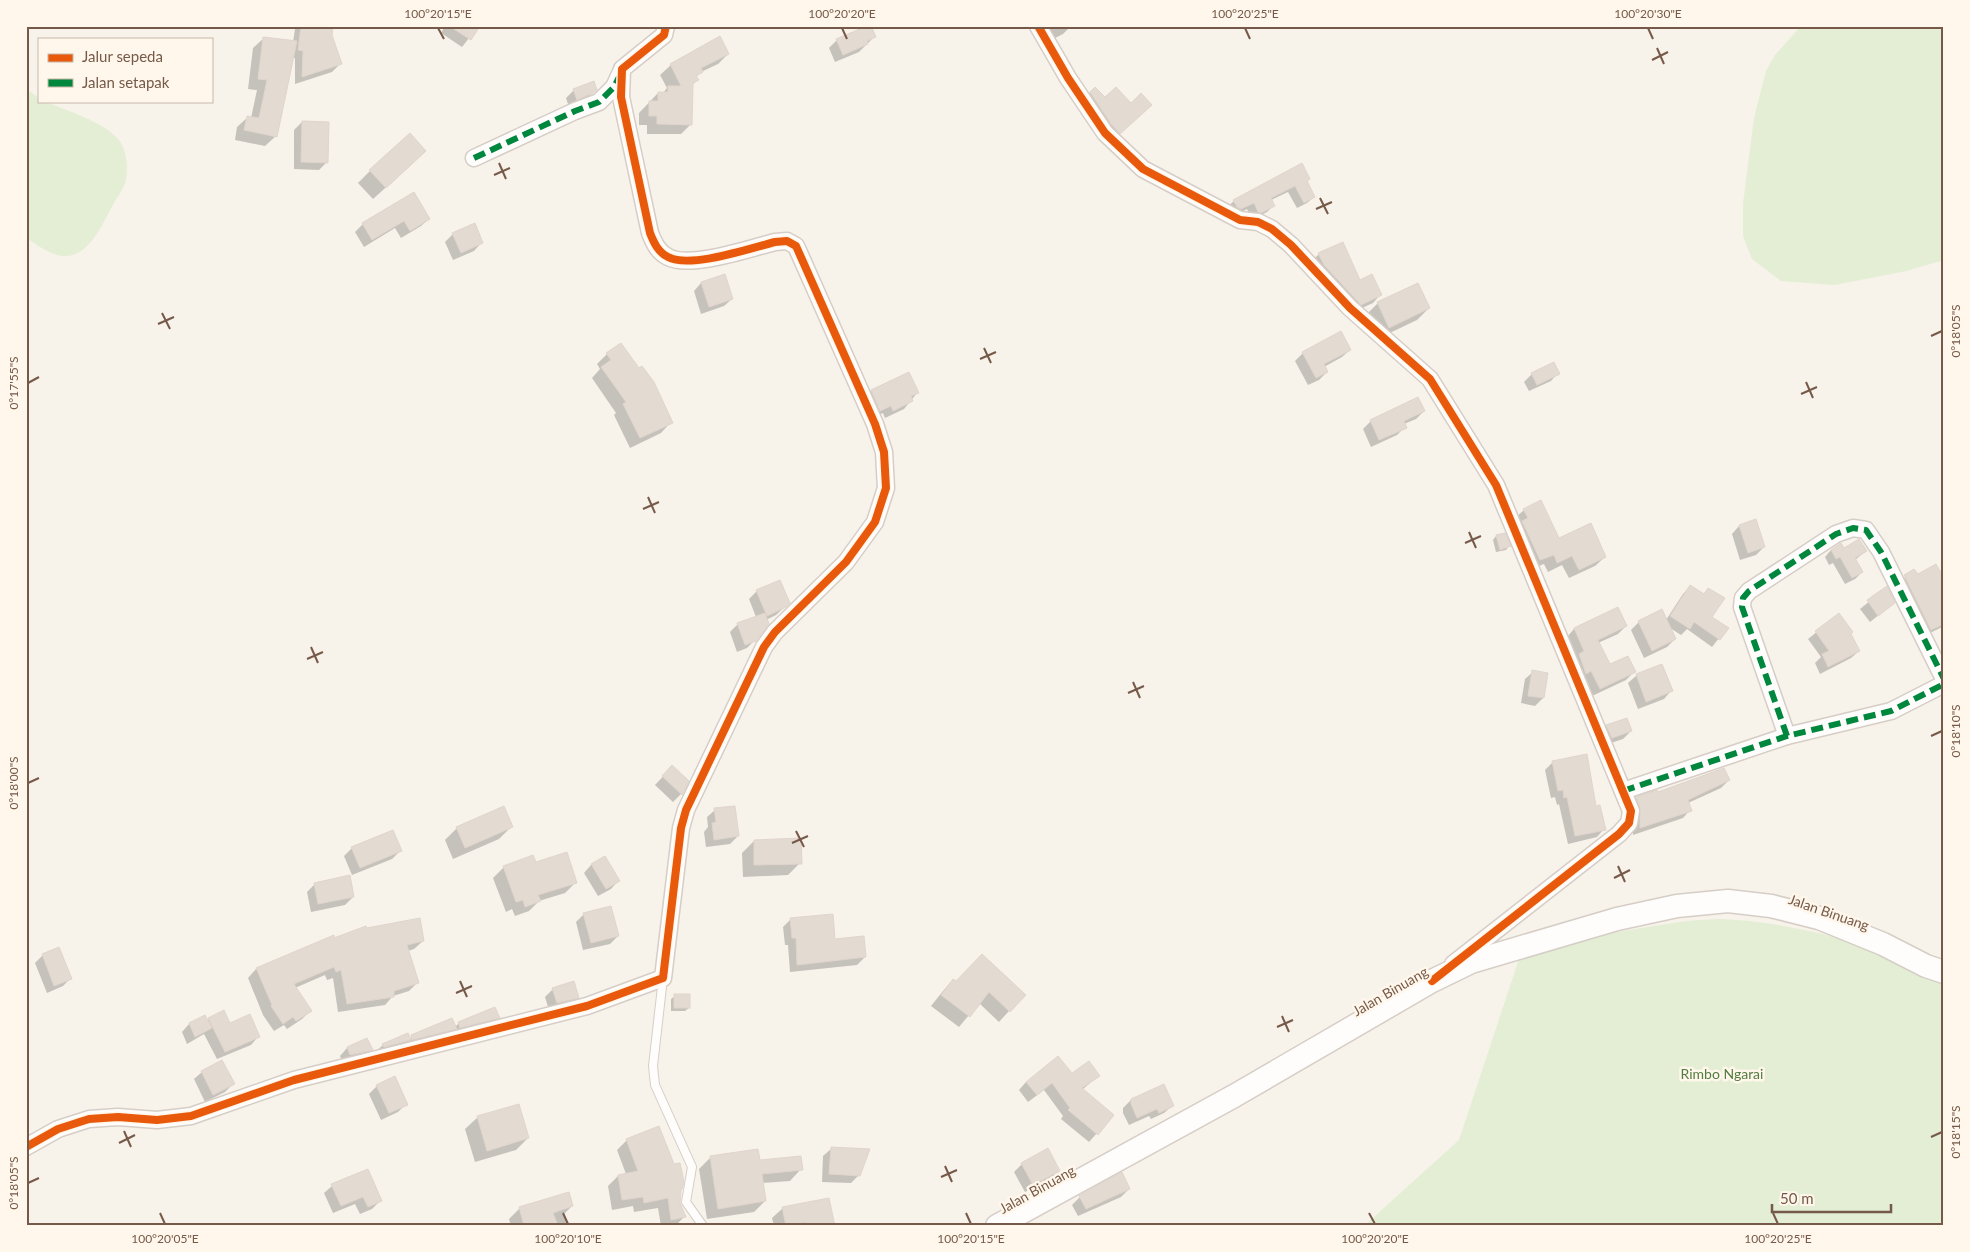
<svg xmlns="http://www.w3.org/2000/svg" width="1970" height="1252" font-family="Lato,sans-serif">
	<rect width="100%" height="100%" fill="#f7f2ea"/>
	<g fill="#e3eed4">
		<polygon points="1801,26 1944,26 1944,260 1906,271 1835,285 1781,281 1752,259 1743,236 1743,204 1754,118 1766,71 1775,55"/>
		<path d="M 26,89 L 39,98 L 39,101 L 43,101 C 66,110 102,121 118,139 C 127,150 129,170 125,183 C 123,190 117,197 114,203 C 104,220 91,254 68,256 C 54,258 38,245 26,238 Z"/>
		<path d="M 1718,919 C 1795,921 1871,947 1944,970 L 1944,1226 L 1364,1226 L 1459,1140 L 1519,959 L 1610,933 L 1686,921 Z"/>
	</g>
	<g fill="#0003">
		<polygon points="297,26 332,26 331,35 340,64 332,72 295,84 295,58 293,58 276,136 265,146 235,140 237,127 248,117 251,118 257,90 248,89 253,48 264,38 293,42 295,29"/>
		<polygon points="445,26 474,26 477,28 462,47 441,33"/>
		<polygon points="1039,26 1071,26 1063,34 1047,42"/>
		<polygon points="874,37 859,52 835,62 829,48 837,40"/>
		<polygon points="728,54 718,64 701,72 696,77 697,80 692,85 691,124 681,134 647,134 647,125 639,125 639,113 658,93 663,93 667,88 660,75 671,65"/>
		<polygon points="1095,88 1105,99 1131,104 1138,116 1108,145 1078,105"/>
		<polygon points="596,89 584,101 569,107 566,98 574,90"/>
		<polygon points="302,122 327,162 319,170 294,169 294,130"/>
		<polygon points="413,163 373,199 358,183 370,171"/>
		<polygon points="1306,182 1314,197 1307,203 1297,208 1288,192 1271,200 1274,205 1267,212 1253,219 1251,218 1247,209 1234,216 1227,207 1234,201"/>
		<polygon points="429,219 421,226 401,238 395,228 364,247 355,232 363,224"/>
		<polygon points="453,234 481,243 474,251 453,260 445,242"/>
		<polygon points="1319,254 1359,281 1380,295 1373,303 1353,312 1311,262"/>
		<polygon points="725,276 732,299 724,306 701,314 694,291 701,283"/>
		<polygon points="1378,303 1429,308 1417,320 1377,339 1366,315"/>
		<polygon points="1350,350 1342,357 1324,367 1327,372 1319,380 1308,385 1295,361 1303,353"/>
		<polygon points="607,354 671,422 661,433 630,448 614,415 616,413 592,378 600,369 597,364"/>
		<polygon points="1558,373 1551,381 1529,391 1524,382 1532,374"/>
		<polygon points="872,391 917,393 904,409 885,418 883,413 872,418 864,399"/>
		<polygon points="1424,411 1416,419 1404,424 1405,427 1397,435 1371,447 1363,429 1371,421"/>
		<polygon points="1524,510 1559,539 1605,557 1595,566 1569,578 1562,565 1548,572 1544,564 1531,569 1514,519"/>
		<polygon points="1739,526 1764,547 1756,555 1740,560 1732,534"/>
		<polygon points="1496,536 1509,546 1506,550 1496,552 1493,540"/>
		<polygon points="1843,549 1866,551 1855,560 1862,572 1855,579 1845,584 1833,563 1829,565 1825,557 1831,550"/>
		<polygon points="1914,571 1944,597 1944,626 1924,636 1898,583"/>
		<polygon points="779,582 789,603 776,615 766,620 755,640 747,648 737,652 730,632 738,624 756,617 749,599 757,591"/>
		<polygon points="1690,587 1703,595 1708,589 1711,617 1727,628 1712,647 1687,629 1681,635 1670,628 1675,639 1667,647 1644,658 1631,630 1639,622 1666,620 1683,594"/>
		<polygon points="1886,588 1894,603 1870,622 1860,609"/>
		<polygon points="1618,609 1626,626 1618,634 1598,643 1609,666 1634,672 1626,680 1592,696 1567,637 1574,629"/>
		<polygon points="1838,615 1859,651 1851,658 1820,674 1815,663 1821,657 1808,639"/>
		<polygon points="1662,666 1671,691 1664,699 1638,709 1628,683 1636,676"/>
		<polygon points="1533,672 1547,674 1543,698 1535,706 1521,703 1525,679"/>
		<polygon points="1607,727 1631,731 1623,739 1605,745 1599,734"/>
		<polygon points="1553,762 1595,807 1604,829 1597,837 1568,844 1559,804 1557,805 1555,797 1551,798 1545,770"/>
		<polygon points="672,767 687,781 681,794 673,802 655,785"/>
		<polygon points="1729,780 1721,788 1688,803 1690,810 1683,818 1633,835 1633,816 1629,806 1637,798"/>
		<polygon points="715,810 738,836 730,844 706,847 704,832 708,827 707,817"/>
		<polygon points="511,827 499,839 453,859 445,840 457,828"/>
		<polygon points="754,841 800,863 788,875 743,877 742,853"/>
		<polygon points="352,848 400,851 392,859 352,875 344,856"/>
		<polygon points="604,857 618,881 611,889 598,896 584,873 591,865"/>
		<polygon points="535,864 575,883 565,893 539,901 529,911 515,916 512,909 506,912 493,878 504,867"/>
		<polygon points="315,884 353,897 345,905 311,912 307,892"/>
		<polygon points="584,914 618,936 610,944 583,950 576,922"/>
		<polygon points="790,920 834,940 865,957 857,965 790,972 788,945 785,945 783,927"/>
		<polygon points="366,929 423,941 414,949 408,951 417,983 409,991 393,996 385,1005 338,1012 333,978 327,980 325,975 295,988 310,1011 302,1019 287,1029 284,1025 274,1031 263,1015 248,978 256,969 333,937 333,940"/>
		<polygon points="59,949 71,978 63,986 47,993 35,963 42,956"/>
		<polygon points="971,966 1009,1011 999,1022 979,1003 959,1027 931,1006 943,991 953,980 956,982"/>
		<polygon points="553,989 578,997 570,1005 549,1010 545,997"/>
		<polygon points="675,996 689,1008 685,1011 671,1011 671,999"/>
		<polygon points="205,1016 207,1021 209,1019 230,1024 258,1037 251,1045 217,1059 204,1034 187,1044 182,1032 189,1024"/>
		<polygon points="498,1017 490,1025 375,1052 383,1045 409,1039 452,1019 455,1027 459,1023"/>
		<polygon points="347,1048 371,1049 364,1057 343,1063 340,1056"/>
		<polygon points="202,1072 233,1084 225,1092 205,1102 194,1079"/>
		<polygon points="1072,1075 1098,1076 1082,1090 1113,1115 1089,1142 1061,1119 1063,1116 1044,1090 1028,1102 1019,1090 1026,1082"/>
		<polygon points="377,1086 406,1104 398,1112 381,1120 369,1094"/>
		<polygon points="1131,1100 1172,1106 1164,1113 1151,1119 1149,1116 1129,1125 1123,1113 1123,1108"/>
		<polygon points="478,1117 528,1138 516,1150 475,1162 465,1129"/>
		<polygon points="627,1140 679,1191 679,1203 685,1216 675,1226 661,1226 658,1208 634,1212 633,1206 612,1210 608,1186 618,1176 626,1174 617,1150"/>
		<polygon points="831,1149 859,1175 851,1183 822,1182 823,1156"/>
		<polygon points="711,1157 759,1161 801,1169 790,1181 762,1183 765,1201 754,1212 707,1219 699,1169"/>
		<polygon points="1022,1164 1059,1171 1051,1178 1025,1192 1014,1172"/>
		<polygon points="332,1186 380,1201 372,1209 360,1214 355,1204 333,1213 324,1193"/>
		<polygon points="1129,1189 1121,1197 1078,1216 1072,1205 1080,1197"/>
		<polygon points="568,1194 572,1206 564,1214 569,1226 511,1226 509,1219 519,1209"/>
		<polygon points="783,1208 833,1226 774,1226 772,1218"/>
	</g>
	<g fill="#e3dad1" stroke="#e0d5cc">
		<polygon points="301,26 333,26 332,35 342,64 302,77 303,51 298,50"/>
		<polygon points="449,26 480,26 471,40"/>
		<polygon points="867,26 871,26 876,37 867,41 868,44 843,55 836,39"/>
		<polygon points="720,36 729,54 701,68 703,72 696,76 699,80 693,83 692,125 657,124 657,116 649,116 649,101 658,101 658,92 668,92 668,86 681,86 670,64"/>
		<polygon points="263,37 297,41 277,137 244,130 247,116 259,118 267,80 258,79"/>
		<polygon points="594,81 597,90 593,93 577,100 573,89"/>
		<polygon points="1095,87 1105,97 1116,87 1131,103 1141,93 1152,105 1120,134 1111,124 1090,92"/>
		<polygon points="302,121 329,122 328,163 301,162"/>
		<polygon points="410,133 426,151 386,188 369,170"/>
		<polygon points="1302,163 1310,179 1307,181 1315,197 1304,203 1295,186 1271,198 1275,206 1261,213 1258,212 1254,203 1241,209 1237,207 1233,200"/>
		<polygon points="414,192 430,219 410,231 404,221 372,240 362,223"/>
		<polygon points="475,223 483,243 461,253 452,233"/>
		<polygon points="1343,242 1360,280 1372,274 1382,295 1361,305 1324,265 1318,253"/>
		<polygon points="725,274 733,299 709,307 701,282"/>
		<polygon points="1418,283 1430,308 1389,328 1377,302"/>
		<polygon points="1341,331 1351,350 1324,364 1328,372 1316,378 1302,352"/>
		<polygon points="621,343 639,368 642,366 654,382 673,423 640,438 623,404 626,402 601,367 611,360 606,353"/>
		<polygon points="1554,362 1560,374 1537,385 1531,373"/>
		<polygon points="909,372 919,393 911,396 913,401 893,411 891,406 880,411 871,390"/>
		<polygon points="1418,397 1425,411 1404,421 1407,428 1379,440 1370,420"/>
		<polygon points="1541,500 1559,538 1591,523 1606,557 1579,570 1572,556 1557,563 1554,555 1540,560 1522,521 1528,518 1523,509"/>
		<polygon points="1756,519 1765,547 1748,553 1739,525"/>
		<polygon points="1505,533 1511,546 1500,550 1496,535"/>
		<polygon points="1859,539 1867,551 1855,558 1863,572 1852,578 1840,557 1836,559 1831,550 1841,543 1844,548"/>
		<polygon points="1936,564 1944,578 1944,624 1931,630 1904,575 1914,569 1918,574"/>
		<polygon points="780,580 790,603 786,607 767,616 756,590"/>
		<polygon points="1690,585 1704,594 1708,588 1725,598 1712,617 1729,628 1720,640 1694,622 1690,629 1670,616"/>
		<polygon points="1887,586 1895,603 1878,616 1867,600"/>
		<polygon points="1618,607 1627,626 1598,640 1610,664 1628,656 1636,672 1600,689 1591,671 1586,674 1579,654 1584,651 1574,628"/>
		<polygon points="1662,609 1676,639 1652,651 1638,621"/>
		<polygon points="765,613 769,624 756,641 745,645 737,623"/>
		<polygon points="1839,613 1853,632 1851,634 1860,651 1828,667 1822,654 1829,651 1815,631"/>
		<polygon points="1662,664 1673,691 1646,702 1636,674"/>
		<polygon points="1532,670 1548,673 1544,698 1528,696"/>
		<polygon points="1627,718 1632,731 1612,738 1606,725"/>
		<polygon points="1587,754 1596,806 1600,805 1606,830 1575,836 1567,797 1564,798 1563,790 1558,791 1552,761"/>
		<polygon points="672,765 689,781 682,795 662,776"/>
		<polygon points="1724,768 1730,780 1688,800 1692,811 1640,828 1640,808 1636,797 1657,790 1658,792"/>
		<polygon points="504,806 513,827 465,848 456,827"/>
		<polygon points="735,806 739,836 714,840 712,823 716,822 714,808"/>
		<polygon points="393,830 402,851 360,868 351,847"/>
		<polygon points="801,838 802,864 754,865 754,840"/>
		<polygon points="567,852 577,883 538,895 541,901 525,907 523,900 516,902 503,866 533,855 536,862"/>
		<polygon points="605,856 620,881 606,889 591,864"/>
		<polygon points="350,875 354,897 318,904 314,883"/>
		<polygon points="611,906 619,936 591,943 583,913"/>
		<polygon points="833,914 835,939 864,936 866,957 797,965 796,938 792,938 790,918"/>
		<polygon points="420,918 424,941 407,945 419,983 394,991 394,997 347,1004 341,970 336,972 334,967 294,984 312,1011 296,1021 293,1017 283,1024 271,1006 272,1005 256,968 334,935 334,938 366,926 367,928"/>
		<polygon points="59,947 72,979 54,986 42,954"/>
		<polygon points="982,954 1026,995 1010,1012 989,992 970,1017 941,995 953,979 956,981"/>
		<polygon points="574,981 579,998 557,1003 552,988"/>
		<rect x="674" y="994" width="16" height="14"/>
		<polygon points="495,1007 500,1018 460,1028 458,1022"/>
		<polygon points="224,1010 230,1023 250,1014 260,1037 225,1052 208,1018"/>
		<polygon points="205,1015 212,1028 195,1037 189,1023"/>
		<polygon points="452,1018 457,1029 412,1040 411,1035"/>
		<polygon points="408,1033 411,1040 384,1047 382,1044"/>
		<polygon points="367,1038 373,1050 350,1055 347,1047"/>
		<polygon points="1058,1056 1072,1073 1089,1061 1100,1076 1082,1088 1114,1115 1098,1135 1068,1110 1070,1108 1052,1083 1037,1095 1026,1082"/>
		<polygon points="222,1060 235,1084 213,1095 201,1071"/>
		<polygon points="395,1076 408,1105 389,1113 376,1085"/>
		<polygon points="1164,1084 1174,1106 1159,1113 1157,1109 1137,1118 1131,1104 1131,1099"/>
		<polygon points="519,1104 529,1138 487,1151 477,1116"/>
		<polygon points="659,1126 674,1164 680,1163 684,1182 682,1189 681,1190 680,1203 686,1217 671,1220 668,1198 644,1203 643,1197 622,1200 618,1175 638,1171 626,1139"/>
		<polygon points="831,1147 870,1149 860,1176 829,1174"/>
		<polygon points="1048,1148 1060,1171 1033,1185 1021,1163"/>
		<polygon points="758,1149 760,1160 801,1156 803,1170 762,1174 766,1201 718,1209 710,1156"/>
		<polygon points="368,1169 382,1201 368,1207 363,1197 341,1206 331,1184"/>
		<polygon points="1122,1172 1130,1189 1086,1209 1079,1196"/>
		<polygon points="569,1192 573,1206 553,1213 557,1223 548,1226 524,1226 519,1207"/>
		<polygon points="829,1198 835,1226 806,1226 806,1222 786,1226 782,1207"/>
	</g>
	<g fill="none" stroke-linecap="round" stroke-linejoin="round">
		<defs>
			<polyline id="service" points="663,978 653,1066 655,1085 692,1167 686,1202 703,1226"/>
			<g id="minor">
				<polyline points="1038,26 1068,78 1105,133 1143,169 1240,220 1258,222 1272,229 1291,245 1350,308 1430,379 1496,485 1631,811 1629,823 1619,834 1453,964"/>
				<polyline points="474,158 575,111 599,102 614,87 621,72"/>
				<polyline points="1787,736 1742,607 1743,598 1749,591 1836,534 1853,528 1866,530 1881,552 1944,679"/>
				<polyline points="1623,791 1787,736 1891,711 1944,684"/>
				<path d="M 26,1147 L 58,1129 L 89,1119 L 118,1117 L 157,1120 L 191,1116 L 294,1080 L 587,1006 L 663,978 L 681,828 L 686,810 L 764,647 L 775,632 L 846,562 L 875,522 L 886,488 L 884,452 L 875,424 L 796,246 L 787,241 L 775,242 C 751,248 690,269 668,257 C 658,252 654,243 650,233 L 621,97 L 622,69 L 664,35 L 666,26"/>
			</g>
			<polyline id="secondary" points="997,1226 1234,1096 1432,981 1471,962 1617,919 1677,906 1728,901 1771,906 1819,918 1883,944 1926,966 1944,972"/>
		</defs>
		<use href="#service" stroke="#d6cec6" stroke-width="10"/>
		<use href="#minor" stroke="#d6cec6" stroke-width="19"/>
		<use href="#secondary" stroke="#d6cec6" stroke-width="25"/>
		<use href="#service" stroke="#fefdfc" stroke-width="8"/>
		<use href="#minor" stroke="#fefdfc" stroke-width="16"/>
		<use href="#secondary" stroke="#fefdfc" stroke-width="22"/>
		<g stroke="#00873e" stroke-width="6" stroke-dasharray="12 6" stroke-linecap="butt">
			<polyline points="474,158 575,111 599,102 614,87 619,77"/>
			<polyline points="1787,736 1742,607 1743,598 1749,591 1836,534 1853,528 1866,530 1881,552 1944,679"/>
			<polyline points="1623,791 1787,736 1891,711 1944,684"/>
		</g>
		<defs>
			<g id="cycleway">
				<polyline points="1038,26 1068,78 1105,133 1143,169 1240,220 1258,222 1272,229 1291,245 1350,308 1430,379 1496,485 1631,811 1629,823 1619,834 1432,981"/>
				<path d="M 26,1147 L 58,1129 L 89,1119 L 118,1117 L 157,1120 L 191,1116 L 294,1080 L 587,1006 L 663,978 L 681,828 L 686,810 L 764,647 L 775,632 L 846,562 L 875,522 L 886,488 L 884,452 L 875,424 L 796,246 L 787,241 L 775,242 C 751,248 690,269 668,257 C 658,252 654,243 650,233 L 621,97 L 622,69 L 664,35 L 666,26"/>
			</g>
		</defs>
		<use href="#cycleway" stroke="#fff7eb" stroke-width="11"/>
		<use href="#cycleway" stroke="#e8590c" stroke-width="8"/>
	</g>
	<path fill="none" stroke="#765948" stroke-width="2" d="M 438,28 L 444,39M 842,28 L 847,39M 1245,28 L 1250,39M 1648,28 L 1653,39M 1657,48 L 1664,64M 1652,60 L 1668,52M 499,163 L 506,179M 494,175 L 510,168M 1320,198 L 1328,214M 1316,209 L 1332,202M 162,313 L 170,329M 158,324 L 174,317M 1931,336 L 1942,331M 984,348 L 991,363M 980,359 L 996,352M 1806,382 L 1813,398M 28,383 L 39,377M 1801,394 L 1817,387M 648,497 L 655,513M 643,509 L 659,502M 1469,532 L 1476,548M 1465,543 L 1481,536M 311,647 L 318,663M 307,659 L 323,652M 1133,682 L 1140,698M 1128,693 L 1144,686M 1931,736 L 1942,731M 28,783 L 39,778M 796,831 L 804,847M 792,843 L 808,836M 1618,866 L 1625,882M 1614,878 L 1630,870M 460,981 L 467,997M 456,993 L 472,986M 1282,1016 L 1289,1032M 1277,1027 L 1293,1020M 124,1131 L 131,1147M 1931,1137 L 1942,1132M 119,1143 L 135,1135M 945,1166 L 952,1182M 941,1177 L 957,1170M 28,1183 L 39,1178M 160,1213 L 165,1224M 563,1213 L 568,1224M 966,1213 L 971,1224M 1369,1213 L 1375,1224M 1773,1213 L 1778,1224"/>
	<g text-anchor="middle" dominant-baseline="central" stroke-width="5" stroke-linejoin="round" paint-order="stroke">
		<g font-size="14" fill="#765948" stroke="#fff7eb">
			<text transform="translate(1829 912) rotate(19)">Jalan Binuang</text>
			<text transform="translate(1390 991) rotate(-30)">Jalan Binuang</text>
			<text transform="translate(1037 1189) rotate(-29)">Jalan Binuang</text>
		</g>
		<g font-size="14" fill="#527d40" stroke="#fff7eb">
			<text x="1722" y="1073">Rimbo Ngarai</text>
		</g>
	</g>
	<rect width="1970" height="1252" fill="none" stroke="#fff7eb" stroke-width="55"/>
	<rect x="38" y="38" width="175" height="65" fill="#fff7eb" stroke="#c8b8aa"/>
	<rect x="48" y="54" width="25" height="8" fill="#e8590c" stroke="#c8b8aa"/>
	<text x="82" y="62" font-size="15" fill="#765948">Jalur sepeda</text>
	<rect x="48" y="79" width="25" height="8" fill="#00873e" stroke="#c8b8aa"/>
	<text x="82" y="88" font-size="15" fill="#765948">Jalan setapak</text>
	<path d="M1772 1204v8h119v-8" fill="none" stroke="#765948" stroke-width="2.5"/>
	<text x="1780" y="1204" font-size="15" fill="#765948" stroke="#fff7eb" stroke-width="4" paint-order="stroke">50 m</text>
	<rect x="28" y="28" width="1914" height="1196" fill="none" stroke="#765948" stroke-width="2"/>
	<g font-size="12" text-anchor="middle" fill="#765948">
		<text x="438" y="18">100°20'15"E</text>
		<text x="842" y="18">100°20'20"E</text>
		<text x="1245" y="18">100°20'25"E</text>
		<text x="1648" y="18">100°20'30"E</text>
		<text transform="translate(1956 331) rotate(-90)" y="4">0°18'05"S</text>
		<text transform="translate(14 383) rotate(-90)" y="4">0°17'55"S</text>
		<text transform="translate(1956 731) rotate(-90)" y="4">0°18'10"S</text>
		<text transform="translate(14 783) rotate(-90)" y="4">0°18'00"S</text>
		<text transform="translate(1956 1132) rotate(-90)" y="4">0°18'15"S</text>
		<text transform="translate(14 1183) rotate(-90)" y="4">0°18'05"S</text>
		<text x="165" y="1243">100°20'05"E</text>
		<text x="568" y="1243">100°20'10"E</text>
		<text x="971" y="1243">100°20'15"E</text>
		<text x="1375" y="1243">100°20'20"E</text>
		<text x="1778" y="1243">100°20'25"E</text>
	</g>
</svg>
